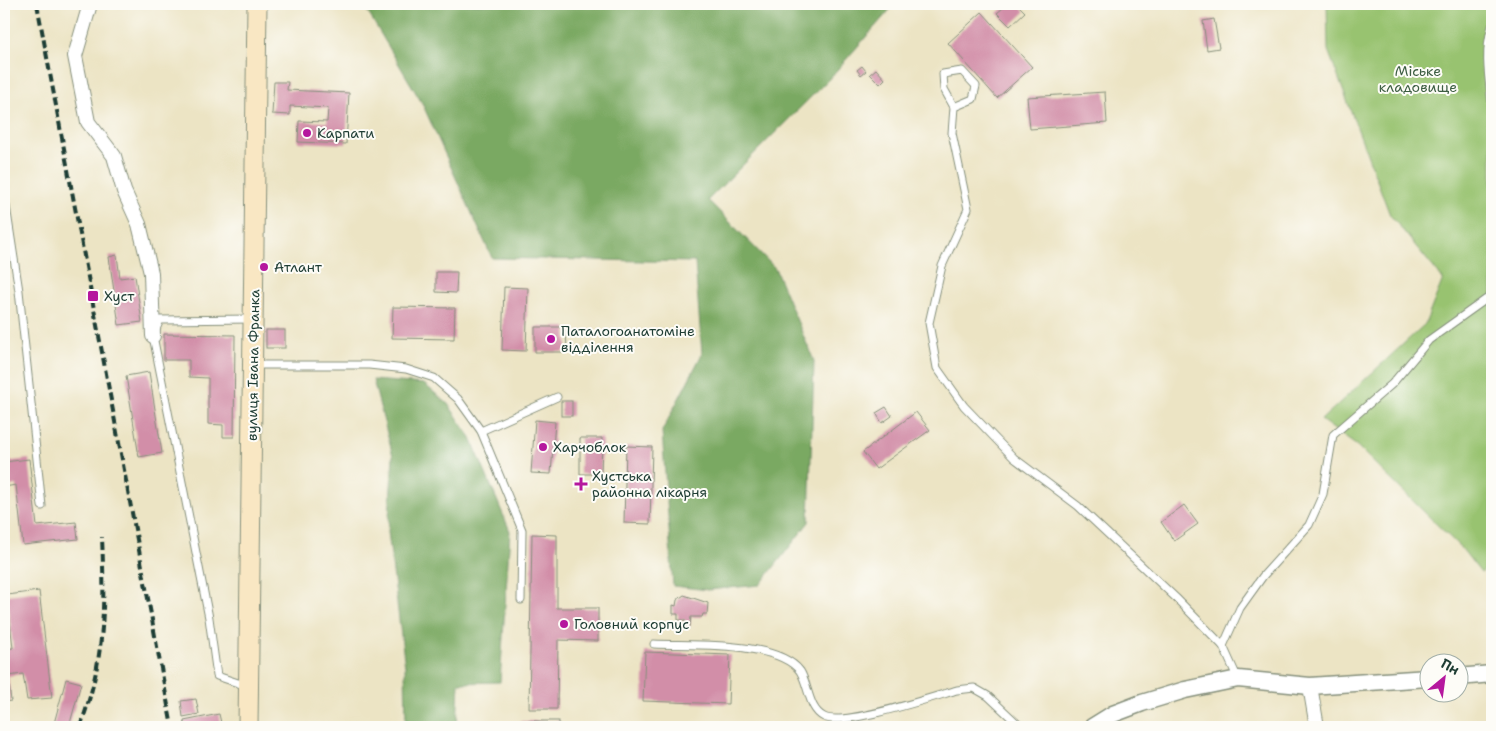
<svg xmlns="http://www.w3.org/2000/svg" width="1496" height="731" font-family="'Shantell Sans',sans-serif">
	<rect width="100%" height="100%" fill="#fdfcf7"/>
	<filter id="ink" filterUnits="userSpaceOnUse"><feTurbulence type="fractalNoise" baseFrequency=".02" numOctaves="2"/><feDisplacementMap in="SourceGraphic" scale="10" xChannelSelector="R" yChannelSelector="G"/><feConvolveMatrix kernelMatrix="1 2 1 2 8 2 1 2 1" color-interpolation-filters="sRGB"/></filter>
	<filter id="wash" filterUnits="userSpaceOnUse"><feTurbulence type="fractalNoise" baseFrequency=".0096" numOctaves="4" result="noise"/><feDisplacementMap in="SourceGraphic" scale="20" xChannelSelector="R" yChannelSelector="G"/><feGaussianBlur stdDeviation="1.12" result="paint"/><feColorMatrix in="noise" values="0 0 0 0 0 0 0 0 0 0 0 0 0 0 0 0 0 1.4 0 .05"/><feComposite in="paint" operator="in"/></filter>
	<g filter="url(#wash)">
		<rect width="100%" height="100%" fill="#ece4c4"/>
		<polygon fill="#98c370" stroke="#5c8052" points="1327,4 1492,4 1492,564 1481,573 1463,550 1357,446 1321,420 1425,324 1443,279 1390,215 1328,50"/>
		<g fill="#7aa962" stroke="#4c734b">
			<polygon points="363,4 895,4 829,79 708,200 775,268 814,361 809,522 760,585 708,590 673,586 662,431 702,354 695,262 492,258 422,103"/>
			<polygon points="373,380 424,384 448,404 470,436 510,531 500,682 459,683 457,727 406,727 405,667 388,532 393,456"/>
		</g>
		<g id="blocks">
			<g fill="#d28ea8">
				<polygon points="1008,4 1017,4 1025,12 1010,26 997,13"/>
				<polygon points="982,12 1032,67 997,98 948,43"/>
				<polygon points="1214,19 1219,48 1207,50 1203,21"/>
				<polygon points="862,66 866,71 861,75 857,70"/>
				<polygon points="876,69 885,79 880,84 870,74"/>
				<polygon points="274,82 288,82 287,90 349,93 346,144 298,142 299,121 327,122 328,108 290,106 290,115 272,114"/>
				<polygon points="1105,92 1107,123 1030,129 1027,97"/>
				<polygon points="117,255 120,278 135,276 142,322 119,325 109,257"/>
				<polygon points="436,272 457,272 456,293 436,292"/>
				<polygon points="504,287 528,288 526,351 502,350"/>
				<polygon points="393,307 455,308 454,339 392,338"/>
				<polygon points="535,327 566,327 567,352 535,352"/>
				<rect x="266" y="330" width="19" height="18"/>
				<polygon points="164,334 235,335 234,437 223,437 223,425 208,424 208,378 189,377 189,360 164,360"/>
				<polygon points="149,372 162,453 139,457 126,376"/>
				<rect x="561" y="401" width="11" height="15"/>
				<polygon points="886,407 892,416 882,423 876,413"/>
				<polygon points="916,412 930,430 876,469 863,452"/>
				<polygon points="535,420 555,422 551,474 531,473"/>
				<polygon points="580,438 602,438 601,474 580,474"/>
				<polygon points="626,446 652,447 650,524 624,523"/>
				<polygon points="29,459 37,526 76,522 78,539 23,545 16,485 4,487 4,462"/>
				<polygon points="1184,505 1198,524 1174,541 1161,522"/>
				<polygon points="532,534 557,535 557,608 598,608 598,641 558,640 557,709 529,709"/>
				<polygon points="39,591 52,698 27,700 23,674 8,676 11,701 4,702 4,649 13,648 7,595"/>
				<polygon points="684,595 708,603 707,614 703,614 702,617 691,617 690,626 685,626 685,620 678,620 678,614 673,614 673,605 676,606 677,600"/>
				<polygon points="645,652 730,655 728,704 643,701"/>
				<polygon points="66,679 81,683 69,727 53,727"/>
				<polygon points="196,699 199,714 183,717 181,701"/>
				<polygon points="219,714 222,727 185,727 184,721"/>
				<rect x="519" y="721" width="40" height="6"/>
			</g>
		</g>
	</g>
	<g filter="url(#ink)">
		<use href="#blocks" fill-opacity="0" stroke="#86907c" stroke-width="1"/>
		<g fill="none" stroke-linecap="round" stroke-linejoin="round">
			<defs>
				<g id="service">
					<path d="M 1492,26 C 1484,52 1489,79 1492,105"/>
					<polyline points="954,107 944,89 943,74 962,71 976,86 973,99 954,107 952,133 968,209 942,266 929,323 937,368 964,406 1014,458 1078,506 1176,598 1223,646 1238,679"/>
					<polyline points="4,193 19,291 42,506"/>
					<polyline points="253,365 369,365 406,369 434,378 458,399 481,431 522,530 521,600"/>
					<polyline points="481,431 557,397"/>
					<path d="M 654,644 C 691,646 777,640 800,671 C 809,685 808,709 824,717 C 843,727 933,697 957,690 L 974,688 L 988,696 L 1021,727"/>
					<polyline points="1223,646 1240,608 1263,576 1309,525 1323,494 1333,435 1392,384 1429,340 1492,295"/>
					<polyline points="247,686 217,676 209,618 153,336 160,320 253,319"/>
				</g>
				<g id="minor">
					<polyline points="90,4 75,56 88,122 114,156 124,191 139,224 151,273 153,336"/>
					<polyline points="1310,686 1317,727"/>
				</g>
				<g id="tertiary">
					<polyline points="1458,677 1492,674"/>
					<polyline points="1092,727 1113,714 1142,703 1185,690 1238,679 1310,686 1428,678"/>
				</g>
				<polyline id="secondary" points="248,727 257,4"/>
			</defs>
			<use href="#service" stroke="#86907c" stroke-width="9"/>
			<use href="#minor" stroke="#86907c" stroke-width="16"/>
			<use href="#tertiary" stroke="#86907c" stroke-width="19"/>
			<use href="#secondary" stroke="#86907c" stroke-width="21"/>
			<use href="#service" stroke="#fff" stroke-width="7"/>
			<use href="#minor" stroke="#fff" stroke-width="14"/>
			<use href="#tertiary" stroke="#fff" stroke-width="16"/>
			<use href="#secondary" stroke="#f9e7c3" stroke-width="19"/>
			<g stroke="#1f3d34" stroke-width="4" stroke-dasharray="8 4" stroke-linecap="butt">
				<polyline points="37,4 172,727"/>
				<path d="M 80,727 C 105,660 105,608 102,537"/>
			</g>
		</g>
	</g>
	<g fill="#b5179e" stroke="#fdfcf7" stroke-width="2">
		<circle cx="307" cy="133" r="5"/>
		<circle cx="264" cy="267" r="5"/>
		<rect x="87" y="290" width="12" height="12" rx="2.5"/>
		<circle cx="551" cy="339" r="5"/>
		<circle cx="543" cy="447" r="5"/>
		<path d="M578.5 476.5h5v5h5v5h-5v5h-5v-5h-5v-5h5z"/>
		<circle cx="564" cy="624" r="5"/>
	</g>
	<g text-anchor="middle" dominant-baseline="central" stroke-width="4" stroke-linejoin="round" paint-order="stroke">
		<g font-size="14" fill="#3d5e43" stroke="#fdfcf7">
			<text x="1418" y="71">Міське<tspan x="1418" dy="16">кладовище</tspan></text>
		</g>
		<g font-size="14" fill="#1f3d34" stroke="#fdfcf7" text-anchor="start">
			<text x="317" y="133">Карпати</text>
			<text x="274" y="267">Атлант</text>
			<text x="104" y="296">Хуст</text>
			<text x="561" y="331">Паталогоанатоміне<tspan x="561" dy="16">відділення</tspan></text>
			<text x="553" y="447">Харчоблок</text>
			<text x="592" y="476">Хустська<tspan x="592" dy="16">районна лікарня</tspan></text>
			<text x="574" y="624">Головний корпус</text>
		</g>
		<g font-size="14" fill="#1f3d34" stroke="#fdfcf7">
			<text transform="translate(253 365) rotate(-89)">вулиця Івана Франка</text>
		</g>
	</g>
	<rect width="1496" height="731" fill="none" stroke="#fdfcf7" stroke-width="20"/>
	<g transform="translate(1444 678) rotate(29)"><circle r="24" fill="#fdfcf7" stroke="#a4b0a9"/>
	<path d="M0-4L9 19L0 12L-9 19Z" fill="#b5179e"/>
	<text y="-8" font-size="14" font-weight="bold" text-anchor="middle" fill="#1f3d34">Пн</text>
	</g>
</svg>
